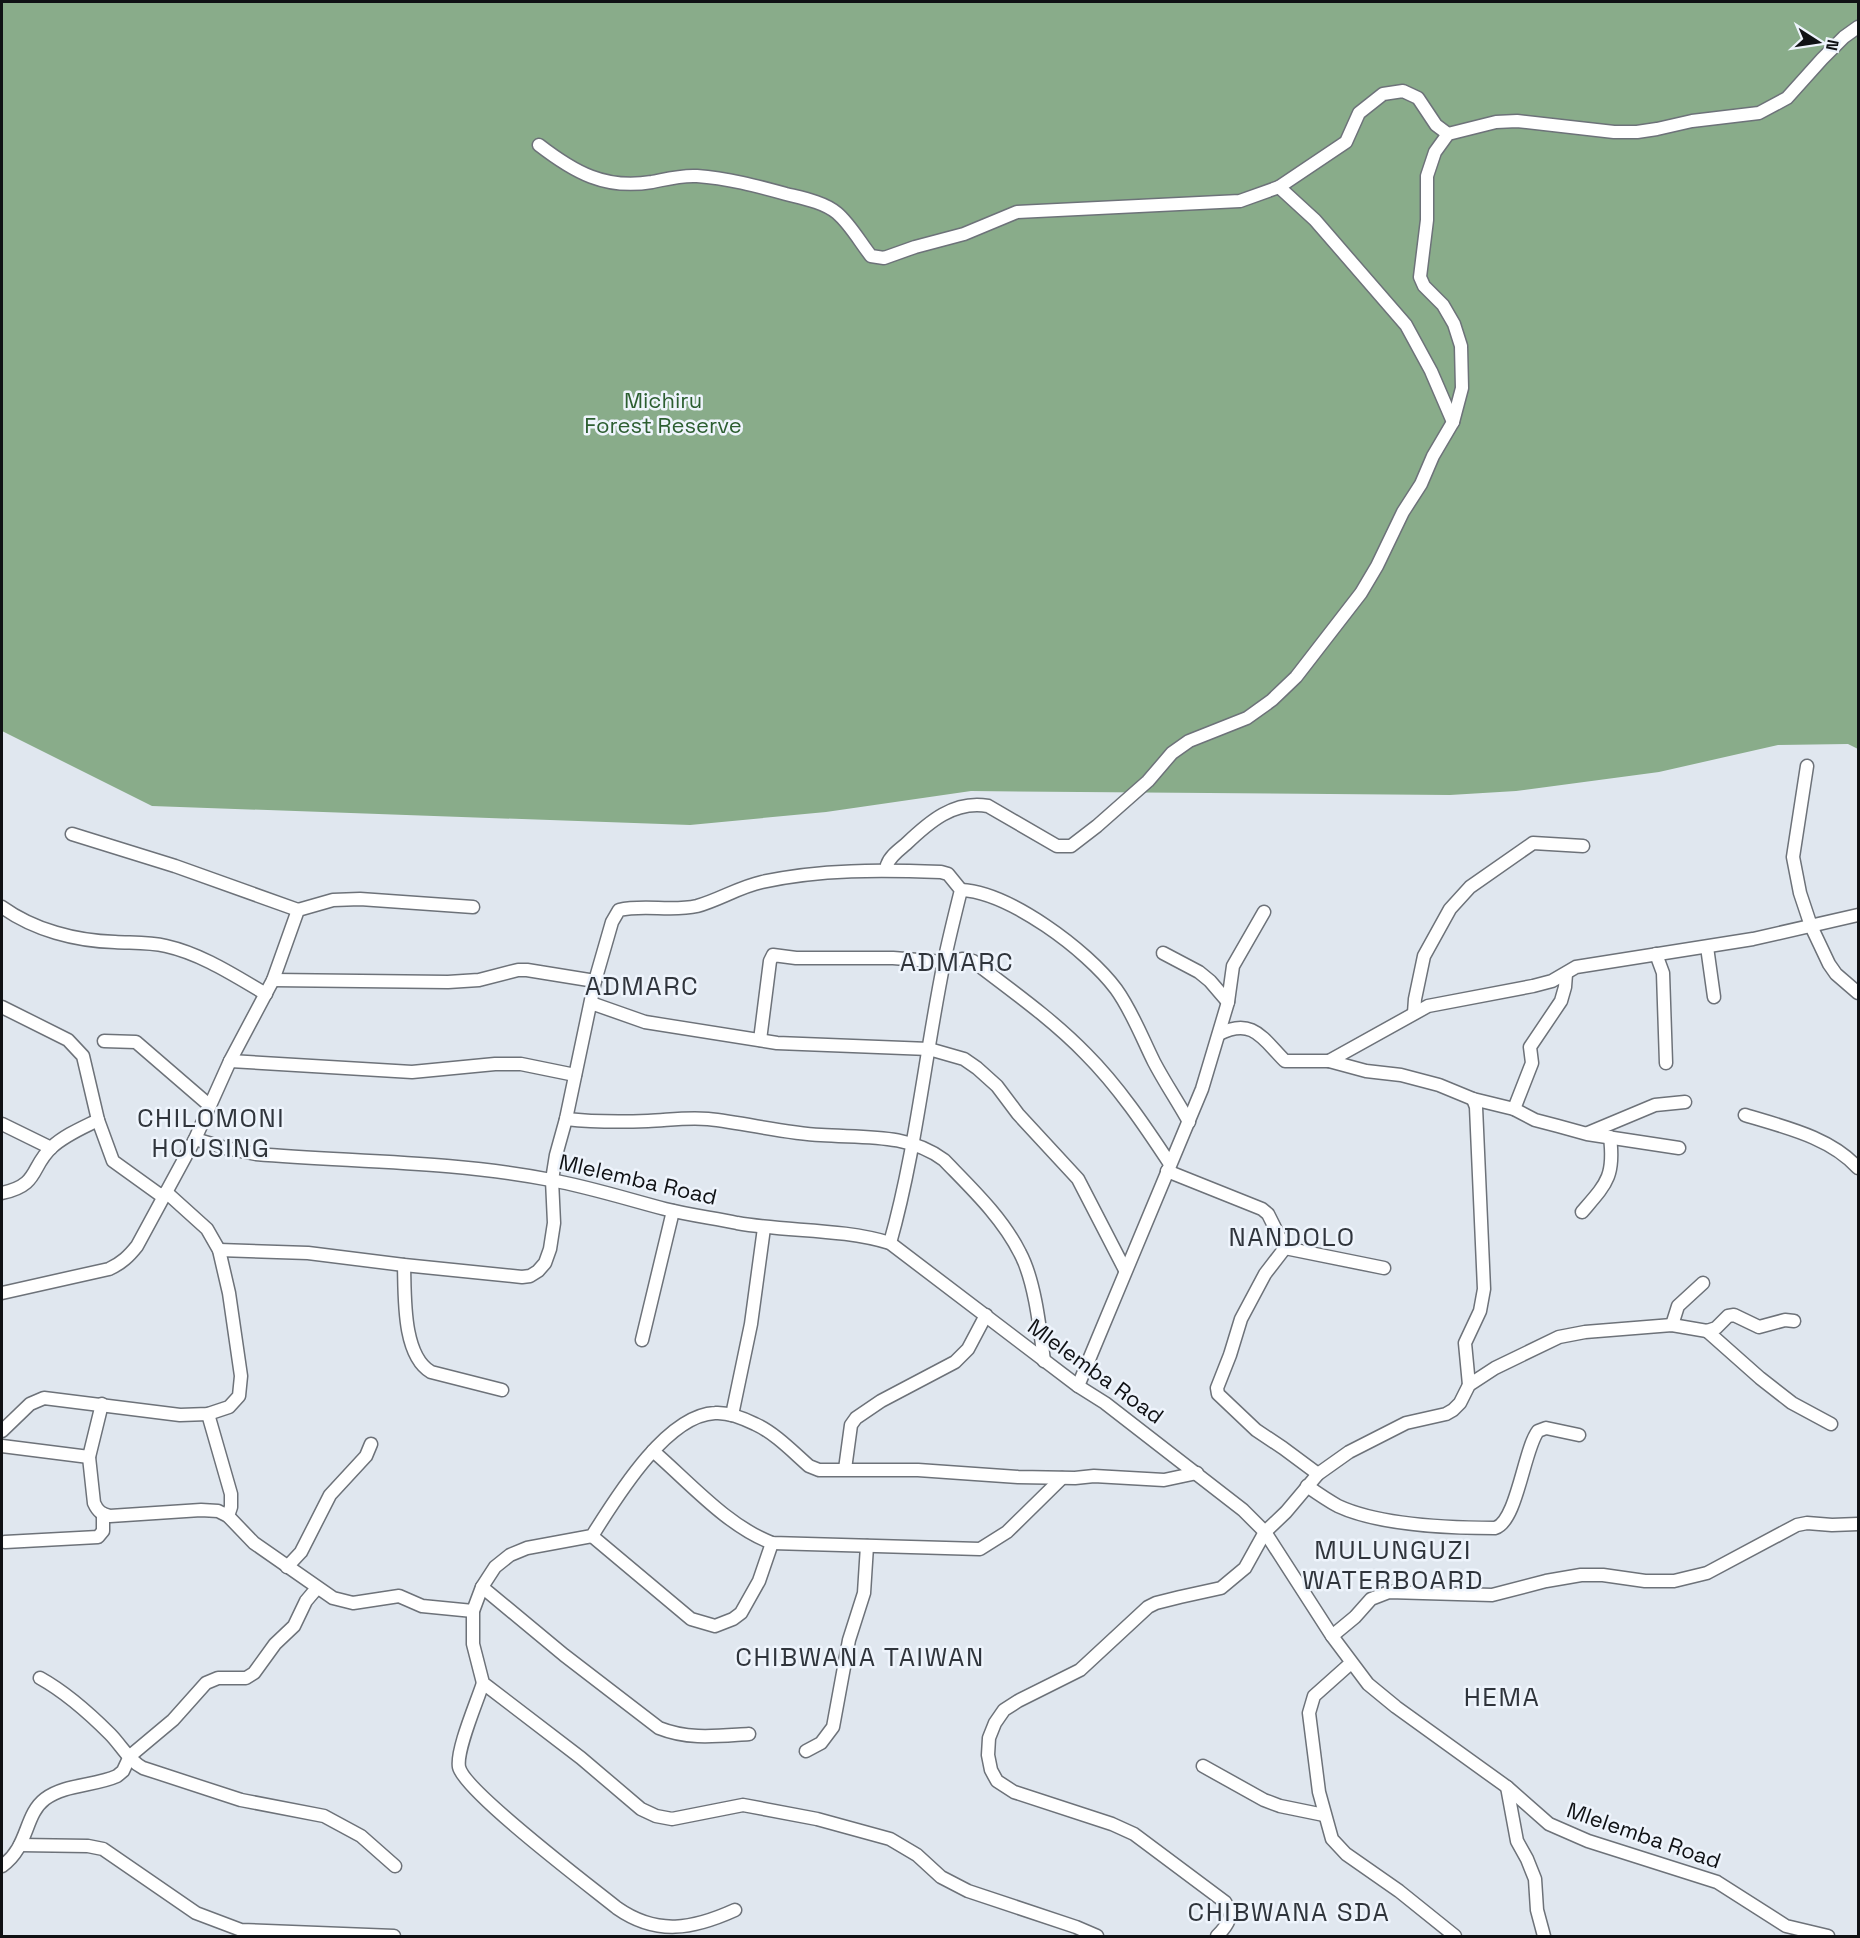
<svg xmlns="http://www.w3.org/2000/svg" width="1860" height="1938" font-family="'Space Grotesk',sans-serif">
	<rect width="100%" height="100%" fill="#e0e7ef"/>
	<polygon fill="#89ac8a" points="2,2 1858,2 1858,749 1848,744 1778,745 1659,772 1516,791 1450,795 971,791 826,812 690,825 152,806 2,731"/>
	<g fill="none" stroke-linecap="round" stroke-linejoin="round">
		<defs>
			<g id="minor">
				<path d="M 539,145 C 574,172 605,190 652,182 C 667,179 681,175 697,176 C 727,178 757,186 786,194 C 802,198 824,202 837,213 C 850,224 860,242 871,256 L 884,258 L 915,247 L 964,234 L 1017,212 L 1240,201 L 1279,187 L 1346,142 L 1359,113 L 1383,94 L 1403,91 L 1418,98 L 1436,125 L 1448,134"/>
				<polyline points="1279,187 1315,220 1406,325 1431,371 1453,422"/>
				<polyline points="1807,766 1793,857 1800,893 1811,926 1829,964 1836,974 1858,993"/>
				<polyline points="72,834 175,866 298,910"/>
				<path d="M 889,870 L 887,865 C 890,856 899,850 906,844 C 929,822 954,800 988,806 L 1057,846 L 1071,846 L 1097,826 L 1148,781 L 1172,753 L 1189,741 L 1247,718 L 1272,700 L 1296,677 L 1361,593 L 1377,566 L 1403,512 L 1421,484 L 1433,456 L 1453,422 L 1462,388 L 1461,346 L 1454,324 L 1443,305 L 1424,286 L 1420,277 L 1427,220 L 1427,176 L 1435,152 L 1448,134 L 1496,122 L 1517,121 L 1614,132 L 1637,132 L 1657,129 L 1692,121 L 1759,113 L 1787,98 L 1822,59 L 1844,37 L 1858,27"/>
				<path d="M 961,890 C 1009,892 1087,950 1116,989 C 1132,1011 1142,1038 1154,1062 C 1165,1083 1178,1102 1189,1122"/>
				<path d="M 2,907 C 34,930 76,941 115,942 C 132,943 149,942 166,946 C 202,954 235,976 266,994"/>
				<polyline points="1707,947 1714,997"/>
				<polyline points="1163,953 1199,972 1210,981 1228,1002"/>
				<polyline points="1656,954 1663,973 1666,1063"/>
				<polyline points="273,980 448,982 479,980 518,970 527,970 595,981"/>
				<polyline points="591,1003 645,1022 777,1043 929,1049 964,1059 977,1068 997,1086 1018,1114 1078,1179 1125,1270"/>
				<polyline points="2,1007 68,1040 83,1056 98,1120 113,1161 163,1197"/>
				<polyline points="1414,1013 1415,999 1424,956 1450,909 1470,887 1533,843 1583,846"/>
				<path d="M 1219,1034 C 1253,1017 1263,1039 1285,1061 L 1329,1061 L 1366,1071 L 1401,1075 L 1439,1085 L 1473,1099 L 1514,1109 L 1535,1120 L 1558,1126 L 1587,1134 L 1679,1148"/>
				<path d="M 760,1040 L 770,961 L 773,955 L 796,958 L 893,958 L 944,962 L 963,959 L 973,961 C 1012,991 1052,1019 1086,1054 C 1118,1086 1145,1126 1170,1164"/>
				<polyline points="104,1041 136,1042 209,1105"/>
				<polyline points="230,1061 412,1072 495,1064 521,1064 575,1075"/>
				<polyline points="1329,1061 1428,1006 1533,986 1552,981 1576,967 1753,939 1858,915"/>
				<polyline points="1514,1109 1532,1063 1530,1047 1561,1001 1565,987 1566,974"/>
				<path d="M 1745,1115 C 1784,1127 1830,1137 1858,1168"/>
				<path d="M 566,1119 C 593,1122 621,1122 648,1121 C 669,1120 688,1117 708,1119 C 746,1123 783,1133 821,1135 C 864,1138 908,1133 944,1160 C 971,1188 1002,1217 1020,1253 C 1035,1281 1040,1329 1044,1361"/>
				<polyline points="2,1124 51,1148"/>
				<polyline points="1588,1133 1655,1105 1685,1102"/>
				<path d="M 195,1139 L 225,1148 L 256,1154 C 354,1162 453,1161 551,1180 C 589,1187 627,1199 665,1209 C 689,1215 713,1218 737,1223 C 788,1232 841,1228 890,1243 L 1078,1386 L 1105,1403 L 1243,1510 L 1265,1532 L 1332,1636 L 1368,1684 L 1396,1707 L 1507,1787 L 1549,1824 L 1588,1841 L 1717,1882 L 1786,1926 L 1828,1936"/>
				<polyline points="1167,1171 1262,1209 1268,1214 1285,1248 1384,1268"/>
				<path d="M 2,1193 C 40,1185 30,1167 52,1147 C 65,1135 82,1128 98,1120"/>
				<path d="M 1582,1212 C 1606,1184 1615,1177 1610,1137"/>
				<polyline points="1285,1248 1265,1274 1241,1319 1230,1355 1217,1388 1218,1394 1256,1430 1283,1448 1318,1474"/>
				<path d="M 219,1250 L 308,1253 L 404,1265 L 522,1277 L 530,1276 L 538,1271 L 545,1263 L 550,1249 L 554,1223 L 552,1180 L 556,1155 L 566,1119 L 595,981 L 612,922 L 619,910 C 645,904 671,912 697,906 C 719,900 739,887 762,882 C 821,869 881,870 941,872 L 948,874 L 961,890 C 955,914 949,938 944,962 C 925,1055 916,1151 890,1243"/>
				<path d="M 404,1265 C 405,1295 402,1355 431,1372 L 502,1390"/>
				<path d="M 2,1293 L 109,1269 C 122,1263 129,1256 137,1246 L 195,1139 L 230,1061 L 273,980 L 298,910 L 333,900 L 360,899 L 473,907"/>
				<polyline points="1672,1325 1678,1306 1703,1283"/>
				<polyline points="1707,1331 1760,1378 1792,1403 1831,1424"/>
				<polyline points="642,1340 673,1211"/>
				<polyline points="1469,1385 1465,1343 1480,1311 1484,1289 1476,1107 1473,1099"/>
				<polyline points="1078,1386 1202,1089 1228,1002 1233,966 1264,912"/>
				<path d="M 102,1404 L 89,1457 L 94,1503 C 98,1512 102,1514 110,1516 L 201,1510 L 218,1511 L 228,1516 L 254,1543 L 333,1598 L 353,1603 L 399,1596 L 422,1606 L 473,1611"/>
				<polyline points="208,1414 231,1494 231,1507 228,1516"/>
				<polyline points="732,1415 751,1324 764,1228"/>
				<polyline points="2,1431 30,1404 44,1398 180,1415 208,1414 229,1407 239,1396 241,1376 229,1293 219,1250 207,1229 166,1192"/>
				<polyline points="2,1446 89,1457"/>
				<path d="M 653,1451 C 689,1482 727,1526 772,1543 L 980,1549 L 1007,1532 L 1062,1478"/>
				<polyline points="845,1469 851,1425 856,1418 881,1401 955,1362 968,1349 986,1315"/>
				<path d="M 1307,1486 C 1317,1493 1327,1500 1338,1506 C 1379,1525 1450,1528 1495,1528 C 1517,1522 1524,1449 1538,1431 L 1546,1428 L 1579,1435"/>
				<polyline points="592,1536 691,1619 715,1626 733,1619 741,1613 759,1581 772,1543"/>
				<polyline points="5,1542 98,1537 103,1531 103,1514"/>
				<polyline points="287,1567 301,1552 330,1495 366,1456 371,1444"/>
				<path d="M 482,1587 L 564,1655 L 659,1728 C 689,1740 717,1736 749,1734"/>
				<polyline points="1332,1636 1355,1617 1371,1599 1389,1592 1492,1595 1546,1581 1581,1575 1603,1575 1645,1581 1674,1581 1707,1573 1797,1525 1807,1523 1832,1525 1858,1524"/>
				<polyline points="1351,1663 1314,1696 1309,1713 1319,1792 1332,1839 1346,1854 1399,1891 1455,1936"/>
				<path d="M 40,1678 C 67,1693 89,1713 110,1734 C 121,1745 129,1761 143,1768 L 241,1800 L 324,1816 L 361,1836 L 395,1866"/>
				<path d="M 483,1683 C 477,1702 456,1750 459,1767 C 464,1791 591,1887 617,1908 C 657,1936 693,1929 735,1910"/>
				<polyline points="806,1751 821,1743 833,1727 849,1640 864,1593 867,1546"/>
				<polyline points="1203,1766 1264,1800 1280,1806 1324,1815"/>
				<polyline points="1507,1787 1517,1841 1527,1859 1535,1879 1537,1910 1544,1936"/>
				<polyline points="20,1845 88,1846 103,1849 196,1913 241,1930 394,1936"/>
				<path d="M 2,1866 C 29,1847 24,1815 45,1799 C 65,1784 95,1786 117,1776 L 123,1771 L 130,1756 L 173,1720 L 206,1683 L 218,1678 L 246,1678 L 254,1673 L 275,1644 L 294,1626 L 306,1601 L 317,1588"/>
				<path d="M 1097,1936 L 1076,1927 L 968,1891 L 941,1877 L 917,1855 L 890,1839 L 817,1819 L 743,1805 L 672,1819 L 656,1816 L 641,1809 L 581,1758 L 483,1683 L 473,1644 L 473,1611 L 482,1587 L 495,1567 L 510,1555 L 527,1548 L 592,1536 C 616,1498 666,1415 715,1413 C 729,1412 743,1418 755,1424 C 775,1433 793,1452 809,1466 L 819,1470 L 918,1470 L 1018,1477 L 1075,1478 L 1094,1476 L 1164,1480 L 1197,1473"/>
				<path d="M 1217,1936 C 1227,1926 1235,1916 1225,1902 L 1134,1834 L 1112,1824 L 1014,1792 L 997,1781 L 991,1770 L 988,1755 L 989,1738 L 995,1723 L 1004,1710 L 1018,1701 L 1080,1670 L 1148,1607 L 1156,1603 L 1180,1597 L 1221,1588 L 1245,1568 L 1265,1532 L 1286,1512 L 1318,1474 L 1349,1452 L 1406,1423 L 1446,1414 L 1453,1410 L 1460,1403 L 1469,1385 L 1495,1368 L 1559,1337 L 1585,1332 L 1672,1325 L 1707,1331 L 1716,1328 L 1728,1316 L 1734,1315 L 1759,1327 L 1785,1320 L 1794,1321"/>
			</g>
		</defs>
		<use href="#minor" stroke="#6d7279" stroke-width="15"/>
		<use href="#minor" stroke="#fff" stroke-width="12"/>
	</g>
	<g text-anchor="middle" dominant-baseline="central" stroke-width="5" stroke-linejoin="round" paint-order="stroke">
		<g font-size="22" fill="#2c5e30" stroke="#eef4fc">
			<text x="663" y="400">Michiru<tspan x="663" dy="25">Forest Reserve</tspan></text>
		</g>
		<g font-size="22" fill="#0f1114" stroke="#eef4fc">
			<text transform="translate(638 1179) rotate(13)">Mlelemba Road</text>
			<text transform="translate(1096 1371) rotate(36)">Mlelemba Road</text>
			<text transform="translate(1644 1835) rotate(19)">Mlelemba Road</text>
		</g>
		<g font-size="26" letter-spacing="1.5" fill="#30353c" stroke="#eef4fc">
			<text x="957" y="962">ADMARC</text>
			<text x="642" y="986">ADMARC</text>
			<text x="211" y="1118">CHILOMONI<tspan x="211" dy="30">HOUSING</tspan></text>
			<text x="1292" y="1237">NANDOLO</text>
			<text x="1393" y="1550">MULUNGUZI<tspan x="1393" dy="30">WATERBOARD</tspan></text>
			<text x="860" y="1657">CHIBWANA TAIWAN</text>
			<text x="1502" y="1697">HEMA</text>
			<text x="1289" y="1912">CHIBWANA SDA</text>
		</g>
	</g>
	<rect width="1860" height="1938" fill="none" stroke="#0f1114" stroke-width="6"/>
	<g transform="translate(1818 42) rotate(102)" stroke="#eef4fc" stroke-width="4.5" paint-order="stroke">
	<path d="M0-4.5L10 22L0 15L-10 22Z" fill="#0f1114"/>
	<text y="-9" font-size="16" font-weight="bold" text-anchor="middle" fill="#0f1114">N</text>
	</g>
</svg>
